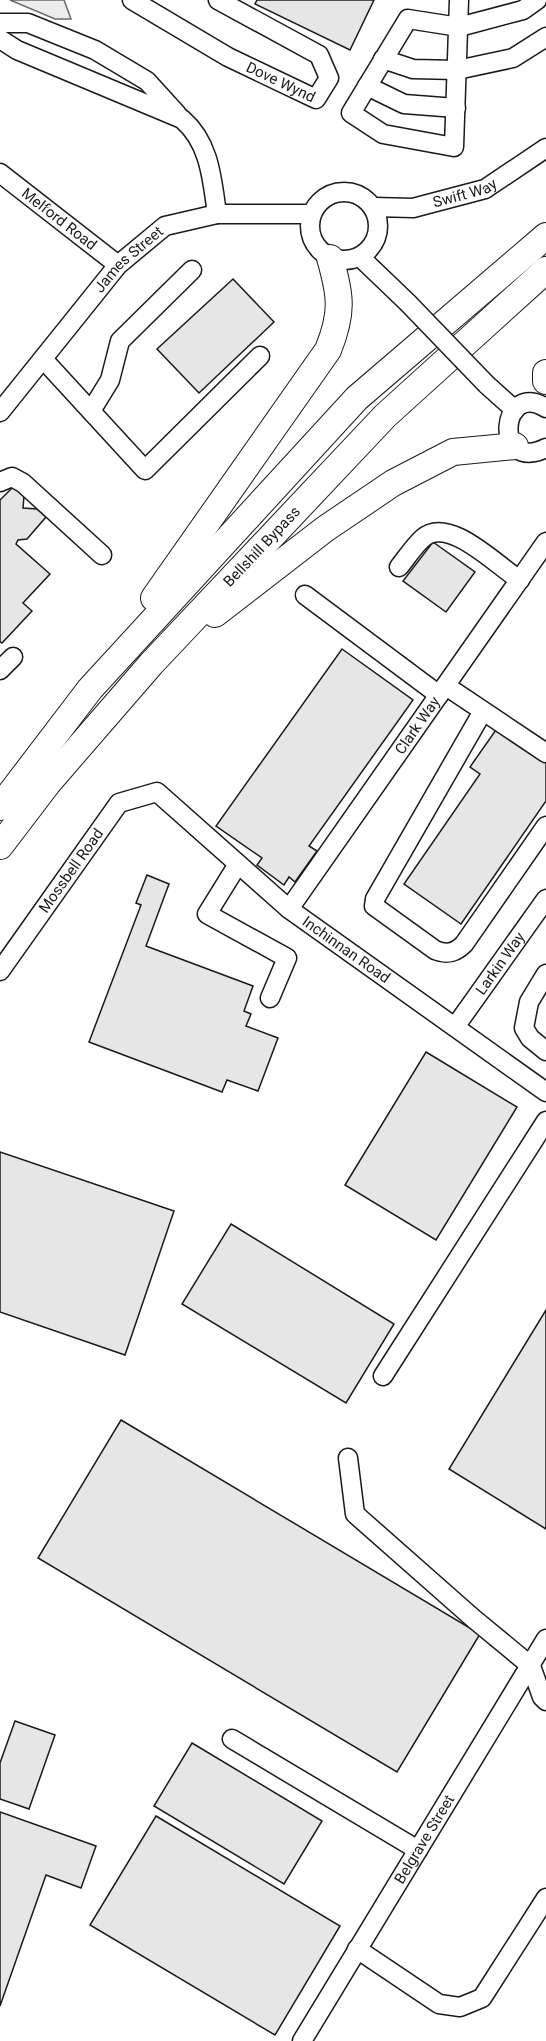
<svg xmlns="http://www.w3.org/2000/svg" width="546" height="2041" font-family="Roboto,sans-serif">
	<rect width="100%" height="100%" fill="#fff"/>
	<polygon fill="#ededed" stroke="#6a6a6a" stroke-width="1.5" points="10,0 64,0 71,19 55,19"/>
	<g fill="#e6e6e6" stroke="#1a1a1a" stroke-width="1.5">
		<polygon points="257,0 374,0 350,50 255,4"/>
		<polygon points="233,279 274,322 199,393 157,349"/>
		<polygon points="14,486 24,496 23,508 37,509 46,517 27,539 18,540 16,544 50,574 23,603 32,611 2,643 0,642 0,500"/>
		<polygon points="433,542 475,572 446,612 403,581"/>
		<polygon points="342,649 413,700 309,846 317,851 295,882 289,877 284,885 257,865 262,858 216,826"/>
		<polygon points="498,727 546,760 546,801 461,924 404,884 480,774 470,767"/>
		<polygon points="147,875 169,884 146,946 253,986 244,1011 251,1014 246,1026 278,1038 258,1091 227,1080 222,1092 89,1042 141,905 136,903"/>
		<polygon points="426,1052 517,1107 436,1240 345,1185"/>
		<polygon points="0,1152 174,1211 125,1355 0,1312"/>
		<polygon points="231,1224 394,1324 346,1403 182,1304"/>
		<polygon points="546,1310 546,1529 449,1469"/>
		<polygon points="121,1420 480,1634 397,1772 38,1558"/>
		<polygon points="15,1721 55,1735 29,1809 0,1799 0,1763"/>
		<polygon points="192,1743 322,1821 284,1884 154,1806"/>
		<polygon points="0,1812 96,1846 81,1888 46,1875 0,2006"/>
		<polygon points="156,1816 340,1926 275,2035 90,1925"/>
	</g>
	<g fill="none" stroke-linecap="round" stroke-linejoin="round">
		<defs>
			<g id="minor">
				<path id="s1" d="M 132,0 L 228,57 L 316,99 L 329,78 L 319,55 L 218,0"/>
				<polyline points="459,0 454,147 383,134 351,113 408,19 459,27 523,10 537,0"/>
				<polyline points="0,23 28,23 95,50 147,81 177,114"/>
				<path d="M 0,39 L 17,50 L 182,119 C 210,143 212,179 217,214"/>
				<polyline points="383,59 413,69 457,70 513,58 546,37"/>
				<polyline points="367,86 404,104 456,108"/>
				<path id="s2" d="M 0,173 L 118,265"/>
				<circle cx="344" cy="226" r="34"/>
				<path id="s3" d="M 373,207 L 413,208 L 485,189 L 546,148"/>
				<polyline points="360,257 408,303"/>
				<polyline points="43,359 145,470 260,356"/>
				<polyline points="487,385 515,410"/>
				<path d="M 546,408 C 500,379 492,474 546,448"/>
				<polyline points="91,411 110,380 120,341 192,270"/>
				<path id="s4" d="M 0,412 L 118,265 L 165,226 L 217,214 L 311,214"/>
				<polyline points="0,482 12,477 23,483 102,555"/>
				<path d="M 399,567 C 407,557 414,546 423,538 C 449,515 498,567 520,580"/>
				<polyline points="305,595 439,695"/>
				<polyline points="0,670 13,657"/>
				<polyline points="446,686 546,753"/>
				<path d="M 483,711 L 375,899 L 374,906 L 435,950 C 447,955 455,953 464,944 L 546,826"/>
				<polyline points="238,864 207,914 287,958 270,998"/>
				<path id="s5" d="M 289,909 L 546,542"/>
				<path id="s6" d="M 0,971 L 119,803 L 157,792 L 289,909 L 546,1092"/>
				<polyline points="546,974 529,1002 524,1028 530,1038 546,1051"/>
				<path id="s7" d="M 455,1027 L 546,899"/>
				<polyline points="383,1376 546,1121"/>
				<polyline points="348,1458 355,1514 474,1619 531,1666 542,1697 546,1701"/>
				<polyline points="232,1739 418,1850"/>
				<polyline points="357,1949 439,2004 460,2007 482,1998 546,1898"/>
				<path id="s8" d="M 302,2041 L 546,1639"/>
			</g>
			<g id="highway">
				<polyline points="546,373 546,381"/>
				<path d="M 154,598 L 328,350 C 343,313 341,296 330,258"/>
				<polyline points="215,614 325,529 393,483 453,452 515,446"/>
				<polyline points="0,807 90,689 357,398 546,236"/>
				<path id="s9" d="M 0,846 L 48,783 L 151,664 L 385,416 L 546,270"/>
			</g>
		</defs>
		<use href="#minor" stroke="#1a1a1a" stroke-width="21"/>
		<use href="#highway" stroke="#1a1a1a" stroke-width="28"/>
		<use href="#minor" stroke="#fff" stroke-width="18"/>
		<use href="#highway" stroke="#fff" stroke-width="26"/>
		<defs>
			<polyline id="minor-bridge" points="408,303 487,385"/>
		</defs>
		<use href="#minor-bridge" stroke="#1a1a1a" stroke-width="21" stroke-linecap="butt"/>
		<use href="#minor-bridge" stroke="#fff" stroke-width="18"/>
	</g>
	<g text-anchor="middle" dominant-baseline="central" stroke-width="4.5" stroke-linejoin="round" paint-order="stroke">
		<g font-size="15" fill="#1a1a1a" stroke="#fff">
			<text stroke="none"><textPath href="#s1" startOffset="170">Dove Wynd</textPath></text>
			<text stroke="none"><textPath href="#s3" startOffset="94">Swift Way</textPath></text>
			<text stroke="none"><textPath href="#s2" startOffset="75">Melford Road</textPath></text>
			<text stroke="none"><textPath href="#s4" startOffset="200">James Street</textPath></text>
			<text stroke="none"><textPath href="#s9" startOffset="398">Bellshill Bypass</textPath></text>
			<text stroke="none"><textPath href="#s5" startOffset="224">Clark Way</textPath></text>
			<text stroke="none"><textPath href="#s6" startOffset="123">Mossbell Road</textPath></text>
			<text stroke="none"><textPath href="#s6" startOffset="492">Inchinnan Road</textPath></text>
			<text stroke="none"><textPath href="#s7" startOffset="78">Larkin Way</textPath></text>
			<text stroke="none"><textPath href="#s8" startOffset="236">Belgrave Street</textPath></text>
		</g>
	</g>
</svg>
